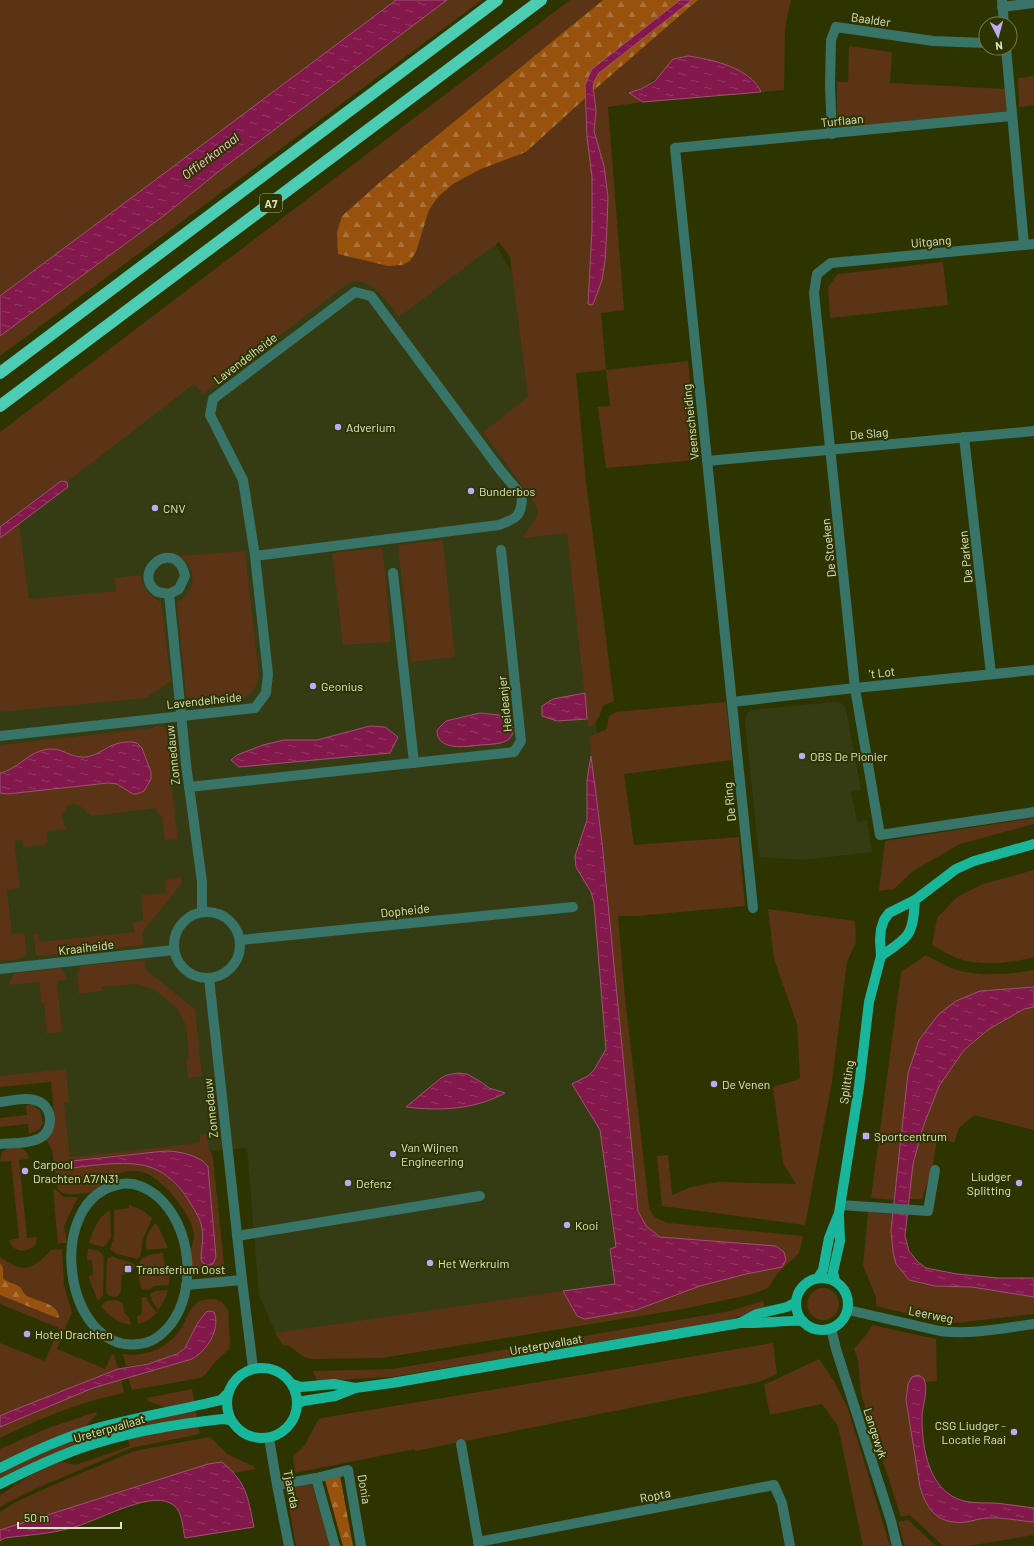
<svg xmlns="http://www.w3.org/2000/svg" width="1034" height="1546" font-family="Barlow,sans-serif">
	<defs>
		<pattern id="forest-firs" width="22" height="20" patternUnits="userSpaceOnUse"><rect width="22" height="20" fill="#98520e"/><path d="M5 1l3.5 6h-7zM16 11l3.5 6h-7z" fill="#ab733b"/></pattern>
		<pattern id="water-ripples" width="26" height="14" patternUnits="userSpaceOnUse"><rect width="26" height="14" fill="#83184c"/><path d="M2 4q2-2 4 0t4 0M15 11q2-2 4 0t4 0" fill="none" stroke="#943964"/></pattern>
	</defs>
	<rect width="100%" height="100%" fill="#2e3400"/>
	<g fill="#353b13">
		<polygon points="437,137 559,359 654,1290 309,1349 275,1332 259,1295 247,1148 64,1163 54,1076 0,1084 0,470"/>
		<polygon points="833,702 841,703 846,709 861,790 851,792 857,822 867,820 872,852 804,860 759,857 745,722 747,713 752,710"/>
	</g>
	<g fill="#5a3414" fill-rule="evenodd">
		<polygon points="0,0 396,0 0,296"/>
		<polygon points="447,0 482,0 0,356 0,336 166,214 218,172"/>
		<path d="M 570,0 L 603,0 L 379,183 L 342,216 L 337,232 L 416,252 L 429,210 L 438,197 L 453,184 L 481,169 L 593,91 L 698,0 L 791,0 L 785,27 L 784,90 L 761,92 L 758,85 L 746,74 L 727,66 L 704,58 L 673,59 C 661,75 649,87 629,93 L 643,102 L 608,107 L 624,310 L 601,313 L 606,370 L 688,361 L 697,460 L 606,468 L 598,407 L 610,406 L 606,370 L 576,373 L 586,482 L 614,701 L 603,706 L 599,717 L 593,726 L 588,727 L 567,533 L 522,538 L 538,515 L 536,505 L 483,432 L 528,397 L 510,257 L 499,242 L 399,317 C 387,301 373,278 350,282 L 203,394 L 194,384 L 67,482 L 62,481 L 58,483 L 0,527 L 0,432 Z"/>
		<polygon points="849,46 892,52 890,83 1005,89 1007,111 837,129 837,82 848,82"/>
		<polygon points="1034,76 1034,105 1019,107 1018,78"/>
		<polygon points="943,262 948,305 830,318 828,287 838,274"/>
		<path d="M 19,523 L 29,599 L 116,591 L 115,578 L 140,575 C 144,590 148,595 161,602 L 171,681 L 146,698 L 0,712 L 0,538 Z"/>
		<polygon points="443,540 455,657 411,662 398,545"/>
		<polygon points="383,548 391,642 343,645 332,553"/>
		<path d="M 245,551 L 259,676 C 258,684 252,695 244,699 C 235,703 208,706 198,704 C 192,703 189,699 186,695 L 177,602 C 197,592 198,567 179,556 Z"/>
		<path d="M 726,702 L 732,760 L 624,774 L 634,845 L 739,837 L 745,906 L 636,916 L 618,916 L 625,998 L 649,1206 C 651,1217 658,1219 668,1223 L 803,1236 L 799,1253 L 777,1274 L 768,1288 L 749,1295 L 683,1309 L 382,1358 L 311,1359 L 304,1357 L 289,1346 L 283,1345 L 275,1333 L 563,1291 L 577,1316 L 585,1319 L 636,1310 L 700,1286 L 746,1274 L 782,1267 L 786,1260 L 784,1252 L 660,1237 L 646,1226 L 638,1211 L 602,842 L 589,737 L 607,729 L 609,716 L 616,712 Z"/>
		<path d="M 155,726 C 179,726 178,744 180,763 L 169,765 L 178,839 L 165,840 L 162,816 L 157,813 L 156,808 L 92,816 C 82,812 81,799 67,806 L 62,816 L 63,823 L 67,829 L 47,831 L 48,841 L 44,845 L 24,847 L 23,847 L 22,840 L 14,841 L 20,888 L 7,890 L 12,934 L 24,933 L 27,953 C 23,961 8,960 0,961 L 0,793 L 7,794 L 108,783 L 117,784 L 129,792 L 117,744 L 94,754 L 86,757 L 73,755 L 65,751 L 39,751 L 14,767 L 0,773 L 0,745 L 153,728 Z"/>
		<polygon points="1034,818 1034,824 960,844 913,871 894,889 879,891 885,841"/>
		<path d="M 1034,870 L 1034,957 C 1012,963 985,966 963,960 C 952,957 941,950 932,945 L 937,918 L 957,897 L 983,884 Z"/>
		<polygon points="181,877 182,883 142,933 143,945 39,956 36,955 33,935 38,934 39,942 134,932 133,922 143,921 141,895 166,893 165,882 167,879"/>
		<polygon points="768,909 855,921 856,942 847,962 832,1082 805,1225 662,1206 657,1156 668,1155 672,1195 691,1187 718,1182 796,1184 783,1163 773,1087 800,1079 797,1024 774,959"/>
		<path d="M 926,955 C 934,959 942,964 951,968 C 976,977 1009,975 1034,970 L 1034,987 L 1014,989 L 908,1073 L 894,1200 L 871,1198 L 901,972 Z"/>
		<polygon points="145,960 146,970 195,1009 202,1076 188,1078 186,1060 189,1059 186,1025 177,1008 154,989 135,984 102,987 102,991 79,994 77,975 80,966"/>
		<path d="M 60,968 L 65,974 L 67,980 L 57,981 L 62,1032 L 47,1034 L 44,1003 L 41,1003 L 39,982 L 10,985 C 10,980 11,975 17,973 Z"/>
		<polygon points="1034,1007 1034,1130 974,1115 959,1128 954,1143 937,1138 933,1165 922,1199 909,1199 913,1164 923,1127 939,1086 964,1050 989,1029 1024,1009"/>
		<path d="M 66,1069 L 69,1102 L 64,1103 L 70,1157 L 200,1143 L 200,1135 L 207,1134 L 208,1145 L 213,1158 L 225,1274 C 205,1276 188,1277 191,1250 C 192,1245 194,1240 194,1235 C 192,1216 171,1191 157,1180 C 151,1175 145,1172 137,1171 C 121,1169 115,1176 102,1186 C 99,1188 95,1191 92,1192 C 86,1194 79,1194 74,1194 C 67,1195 62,1194 57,1188 L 52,1150 L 46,1139 L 55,1125 L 51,1082 L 0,1087 L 0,1076 ZM 177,1152 L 201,1159 L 208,1167 L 216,1257 L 201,1255 C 202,1246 204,1237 202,1228 C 199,1207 170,1173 150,1167 C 130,1160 95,1165 73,1168 L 70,1162 L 72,1161 L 117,1155 Z"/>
		<polygon points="26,1105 32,1105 40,1110 43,1123 39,1130 29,1134 28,1124 0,1127 0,1118 27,1115"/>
		<path d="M 9,1147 C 19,1147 27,1147 29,1159 L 19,1160 L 27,1238 L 37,1237 L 36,1244 C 27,1254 13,1253 9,1240 L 19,1238 L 11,1161 L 0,1162 L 2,1152 Z"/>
		<polygon points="55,1189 64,1197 78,1197 64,1226 67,1243 58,1243 53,1190"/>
		<polygon points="129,1205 142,1210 152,1218 142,1242 141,1254 137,1259 117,1254 110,1249 114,1237 114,1210 129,1208"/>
		<path d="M 110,1210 L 111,1237 L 106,1245 L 103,1247 L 89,1243 C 93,1230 98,1217 110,1210 Z"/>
		<path d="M 868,1212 L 893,1214 C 889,1248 891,1283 933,1286 C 945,1287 958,1286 970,1287 C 991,1289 1012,1295 1034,1297 L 1034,1314 L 955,1323 L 934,1320 L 876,1306 L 876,1297 L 863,1265 Z"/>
		<path d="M 156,1223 L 161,1232 L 168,1248 L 147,1250 C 143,1242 149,1229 156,1223 Z"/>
		<path d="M 62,1249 L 64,1286 L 72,1312 L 57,1349 L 105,1369 L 112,1354 L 114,1355 L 118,1369 L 0,1416 L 0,1343 L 45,1361 L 59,1328 L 0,1304 L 0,1295 L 57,1318 L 58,1314 L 51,1306 L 26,1295 L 21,1289 L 7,1282 L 3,1278 L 3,1268 L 0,1263 L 0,1257 C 23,1274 33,1270 51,1250 Z"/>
		<path d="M 88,1249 C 95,1249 101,1251 104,1257 L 103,1295 L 98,1301 L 89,1279 L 89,1276 L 93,1275 L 92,1260 L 87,1260 Z"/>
		<path d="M 163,1253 L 165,1267 L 170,1266 L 169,1285 L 154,1286 L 148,1290 L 142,1289 C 140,1286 140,1282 139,1277 C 136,1256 145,1255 163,1253 Z"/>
		<path d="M 112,1256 C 119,1261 131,1259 135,1266 L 131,1272 L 122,1275 C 120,1283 125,1303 108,1295 L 106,1289 L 107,1259 Z"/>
		<circle cx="823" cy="1304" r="16"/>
		<polygon points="168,1290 165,1299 158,1310 152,1301 150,1294 155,1291"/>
		<polygon points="142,1297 146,1297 149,1303 157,1313 147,1321 138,1324 137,1316 141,1315 142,1311"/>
		<path d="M 215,1299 L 222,1302 L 228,1310 L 230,1343 L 229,1349 L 213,1364 L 205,1375 L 200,1378 L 132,1390 L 128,1377 L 192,1359 L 216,1327 L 216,1316 L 197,1324 C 192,1332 189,1343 183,1349 C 174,1360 139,1365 126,1366 L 123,1354 C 146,1358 171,1347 183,1325 C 187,1317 190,1308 198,1302 C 203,1299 210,1299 215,1299 Z"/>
		<path d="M 116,1300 L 123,1303 L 124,1313 L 129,1317 L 131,1325 C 118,1323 109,1316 101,1306 L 106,1301 Z"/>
		<polygon points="763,1301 765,1308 725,1321 392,1377 317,1381 313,1371 392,1369 707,1315 730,1311"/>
		<polygon points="872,1325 936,1339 937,1381 926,1382 924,1379 908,1384 906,1400 916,1461 947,1520 964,1522 986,1517 1034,1522 1034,1535 968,1546 943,1546 910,1515 901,1517 861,1394 858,1360 854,1349 866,1335"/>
		<polygon points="773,1343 777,1374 759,1382 415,1451 415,1449 295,1473 293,1457 305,1445 318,1420 321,1418"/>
		<polygon points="819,1359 834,1381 848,1409 890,1546 863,1546 838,1426 822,1404 770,1415 764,1385"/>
		<path d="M 121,1379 L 124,1393 C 81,1401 39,1419 0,1438 L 0,1427 L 69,1397 Z"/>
		<polygon points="192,1389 195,1402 167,1408 148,1401 147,1398"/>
		<polygon points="196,1410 197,1417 142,1428 0,1480 0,1471 75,1439 97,1432"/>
		<polygon points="96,1412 97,1414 83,1429 0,1464 0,1449 48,1428"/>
		<polygon points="198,1425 200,1434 131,1448 33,1490 0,1507 0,1495 36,1472 58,1461 76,1465 130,1446 127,1438"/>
		<polygon points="210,1437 227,1454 253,1466 255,1469 234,1473 222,1462 208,1464 0,1530 0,1512 16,1502 51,1486 134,1451"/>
		<polygon points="312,1484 330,1546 296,1546 286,1489"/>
		<polygon points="908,1520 936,1546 905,1546 898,1522"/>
	</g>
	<g fill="url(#forest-firs)">
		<polygon points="603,0 698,0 593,91 526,152 481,169 453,184 438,197 429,210 416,252 410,261 402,265 388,266 338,254 337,232 342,216 379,183"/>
		<path d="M 0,1263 L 3,1268 L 3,1278 C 8,1283 14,1283 20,1287 C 22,1289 23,1293 26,1295 C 36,1302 57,1302 59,1317 L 57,1318 L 0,1295 Z"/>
		<polygon points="340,1476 353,1546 343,1546 325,1480"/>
	</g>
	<g fill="url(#water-ripples)" stroke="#9e556f">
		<polygon points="396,0 447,0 218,172 166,214 0,336 0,296"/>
		<polygon points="680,0 692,0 599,73 595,80 593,86 596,111 594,131 604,166 608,197 607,227 605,261 602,280 594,302 592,305 588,304 592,229 592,177 587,137 585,85 592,69"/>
		<path d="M 688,56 C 711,59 751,68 761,92 L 643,102 L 629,93 L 641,89 L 655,81 L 673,59 Z"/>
		<polygon points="61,481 67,482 68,487 0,538 0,527"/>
		<polygon points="585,693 587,719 557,721 542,716 542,706 553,699"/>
		<path d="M 480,713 L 499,715 L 512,723 C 513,728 514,734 510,738 C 503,745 490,744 480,745 C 466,747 436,751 437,730 L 446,721 Z"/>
		<polygon points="370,726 385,727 398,737 390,753 239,767 231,760 237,755 263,745 284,740 317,740"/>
		<path d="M 132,742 L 137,743 L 142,748 L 151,772 L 151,779 L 144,791 L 137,794 L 133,794 L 117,784 L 108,783 L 7,794 L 0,793 L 0,773 C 15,770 26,756 40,751 C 61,744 68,758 85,757 C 97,756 106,747 116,744 C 121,742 127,742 132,742 Z"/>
		<polygon points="591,756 602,842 638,1211 646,1226 660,1237 776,1246 784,1252 786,1260 782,1267 746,1274 700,1286 636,1310 585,1319 577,1316 563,1291 615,1284 610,1249 616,1247 600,1130 572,1084 588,1076 594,1070 606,1049 594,903 591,892 576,867 575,856 587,820 587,780"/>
		<polygon points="1034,987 1034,1007 1024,1009 989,1029 964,1050 939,1086 923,1127 913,1164 905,1236 909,1251 918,1262 926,1268 957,1274 998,1278 1034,1278 1034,1297 972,1287 934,1286 909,1280 896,1264 893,1252 891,1230 908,1073 919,1040 939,1014 956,1001 980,991"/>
		<path d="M 458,1073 L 467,1074 L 481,1082 L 489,1088 L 505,1093 C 474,1110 439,1111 406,1107 L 441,1078 L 447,1075 Z"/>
		<path d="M 165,1151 C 178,1151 201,1155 208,1167 L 216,1257 L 213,1264 L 211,1265 L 204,1264 L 201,1260 C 201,1249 204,1239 202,1229 C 201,1219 194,1209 189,1201 C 181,1187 166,1172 150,1167 C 130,1160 94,1165 73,1168 L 70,1166 L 70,1162 L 72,1161 Z"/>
		<path d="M 209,1311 L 214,1312 C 221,1329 207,1351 192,1359 L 93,1388 L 0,1427 L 0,1416 L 9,1412 L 118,1369 L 148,1364 L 177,1354 L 185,1348 L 197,1324 L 206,1312 Z"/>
		<path d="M 919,1375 L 924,1379 C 929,1390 922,1406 922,1418 C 922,1449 929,1492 964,1501 C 977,1504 991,1502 1004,1504 C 1014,1505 1024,1507 1034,1508 L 1034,1522 C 1019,1521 1003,1517 988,1518 C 981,1518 973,1521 966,1522 C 939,1525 927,1511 920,1487 L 906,1400 L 908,1384 L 912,1377 Z"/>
		<path d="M 222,1462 C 248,1484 247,1496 254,1527 L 185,1538 C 182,1526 183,1509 170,1503 C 148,1491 96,1522 71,1528 C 50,1534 27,1535 5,1538 L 0,1541 L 0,1530 L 208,1464 Z"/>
	</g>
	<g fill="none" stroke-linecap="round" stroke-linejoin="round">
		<g stroke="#387467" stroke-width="10">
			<polyline points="1002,0 1004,24"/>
			<polyline points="1002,7 1034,3"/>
			<polyline points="1006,48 1024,245"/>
			<polyline points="832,134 830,86 831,40 836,27 933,41 986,43"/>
			<polyline points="1034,244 831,263 817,274 814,293 855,688 880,835 1034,812"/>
			<polyline points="964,437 991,674"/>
			<polyline points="707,461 1034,431"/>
			<polyline points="393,573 414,763"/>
			<path d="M 169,594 L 179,589 L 185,576 C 184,572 183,567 180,564 C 165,545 134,574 156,591 C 159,593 165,593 169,594 L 186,764 L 202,882 L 202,912"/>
			<polyline points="732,702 855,688 1034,670"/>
			<path d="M 0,736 L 255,708 L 266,693 L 268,674 L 255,556 L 243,480 L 210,415 L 213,399 L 355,292 L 371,296 L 501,471 L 522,496 C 522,516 516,519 499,525 L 255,556"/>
			<polyline points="189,787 514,752 521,741 501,550"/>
			<polyline points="753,908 675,148 1011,116"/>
			<circle cx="207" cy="945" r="33"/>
			<polyline points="240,940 573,907"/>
			<polyline points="0,969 174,950"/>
			<polyline points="209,978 242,1280 253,1368"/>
			<path d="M 0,1102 C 11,1101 24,1097 34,1100 C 52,1103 56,1129 40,1138 C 29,1144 12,1143 0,1144"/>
			<path d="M 121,1184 C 134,1182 147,1188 157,1196 C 191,1225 198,1288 171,1324 C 163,1334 152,1343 139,1344 C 64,1354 42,1198 121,1184 Z"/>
			<polyline points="841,1205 928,1211 935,1170"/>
			<polyline points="237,1236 480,1196"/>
			<polyline points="186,1285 242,1280"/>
			<path d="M 848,1310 L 940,1331 C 971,1335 1003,1328 1034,1324"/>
			<polyline points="831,1328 836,1349 891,1521 897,1546"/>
			<polyline points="269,1438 277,1485 289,1546"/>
			<polyline points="461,1444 479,1546"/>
			<polyline points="316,1478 335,1546"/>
			<polyline points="277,1485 316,1478 348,1470 361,1546"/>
			<polyline points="478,1542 774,1485 782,1503 790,1546"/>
		</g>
		<g stroke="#18b79c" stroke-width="10">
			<path d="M 881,956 C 889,950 902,943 908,934 C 914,925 914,911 915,900"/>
			<circle cx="822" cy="1304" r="26"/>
			<polyline points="818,1278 823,1270 829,1238 839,1213 859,1087 869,1002 881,956 880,940 881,929 884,920 889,913 915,900 956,869 974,861 1034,844"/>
			<polyline points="835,1281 833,1272 840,1241 839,1217"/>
			<polyline points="740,1323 757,1314 787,1307 796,1302"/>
			<circle cx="262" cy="1403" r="35"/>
			<polyline points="292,1384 301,1387 334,1384 355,1388"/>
			<path d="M 297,1404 L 303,1401 L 335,1396 L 355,1388 L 392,1383 L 740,1323 C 761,1324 782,1320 803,1321"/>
			<path d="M 0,1468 C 28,1454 57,1440 87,1431 C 131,1418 176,1411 221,1400 L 227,1394"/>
			<path d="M 0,1484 C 26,1471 53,1458 81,1448 C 127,1432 175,1424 223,1419 L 230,1420"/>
		</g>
		<g stroke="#4cccb2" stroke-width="12">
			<polyline points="0,373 497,0"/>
			<polyline points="0,406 541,0"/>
		</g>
	</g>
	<g fill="#bea9f4" stroke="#2e3400" stroke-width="1.5">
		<circle cx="338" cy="427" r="4"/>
		<circle cx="471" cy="491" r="4"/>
		<circle cx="155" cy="508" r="4"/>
		<circle cx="313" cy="686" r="4"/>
		<circle cx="802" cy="756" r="4"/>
		<circle cx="714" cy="1084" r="4"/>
		<rect x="862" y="1132" width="8" height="8" rx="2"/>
		<circle cx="393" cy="1154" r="4"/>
		<circle cx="25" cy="1171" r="4"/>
		<circle cx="348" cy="1183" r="4"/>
		<circle cx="1019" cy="1183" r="4"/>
		<circle cx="567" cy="1225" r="4"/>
		<circle cx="430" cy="1263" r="4"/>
		<rect x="124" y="1265" width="8" height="8" rx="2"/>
		<circle cx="27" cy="1334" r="4"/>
		<circle cx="1014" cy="1432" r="4"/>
	</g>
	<g text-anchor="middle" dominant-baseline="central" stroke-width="4" stroke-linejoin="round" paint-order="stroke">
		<rect fill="#2e3400" stroke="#a8af88" stroke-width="1" x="260" y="194" width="22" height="18" rx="3"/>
		<g font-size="11" font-weight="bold" fill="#dde4c2">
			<text x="271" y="203">A7</text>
		</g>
		<g font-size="12" fill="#dde4c2" stroke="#2e3400">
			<text transform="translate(871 19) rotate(8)">Baalder</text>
			<text transform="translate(842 120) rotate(-6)">Turflaan</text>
			<text transform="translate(931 241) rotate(-5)">Uitgang</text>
			<text transform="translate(245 358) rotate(-37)">Lavendelheide</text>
			<text transform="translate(690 422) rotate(-96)">Veenscheiding</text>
			<text transform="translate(869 433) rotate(-5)">De Slag</text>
			<text transform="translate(828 548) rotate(-96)">De Stoeken</text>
			<text transform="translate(965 557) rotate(-96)">De Parken</text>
			<text transform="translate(882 672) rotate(-6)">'t Lot</text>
			<text transform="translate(204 700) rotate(-6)">Lavendelheide</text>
			<text transform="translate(504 704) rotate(-96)">Heideanjer</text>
			<text transform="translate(172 755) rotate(-96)">Zonnedauw</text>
			<text transform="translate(729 802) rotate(-96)">De Ring</text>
			<text transform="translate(405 910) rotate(-6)">Dopheide</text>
			<text transform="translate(86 947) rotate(-7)">Kraaiheide</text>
			<text transform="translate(846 1082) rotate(-82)">Splitting</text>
			<text transform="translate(210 1108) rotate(-96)">Zonnedauw</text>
			<text transform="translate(931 1314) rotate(11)">Leerweg</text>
			<text transform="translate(546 1344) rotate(-10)">Ureterpvallaat</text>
			<text transform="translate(109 1428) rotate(-16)">Ureterpvallaat</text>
			<text transform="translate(876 1433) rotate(72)">Langewyk</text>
			<text transform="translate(292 1489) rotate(79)">Tjaarda</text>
			<text transform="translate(365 1489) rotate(80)">Donia</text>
			<text transform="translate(655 1495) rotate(-11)">Ropta</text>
		</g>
		<g font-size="12" fill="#dde4c2" stroke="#2e3400" text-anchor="start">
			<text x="346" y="427">Adverium</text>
			<text x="479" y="491">Bunderbos</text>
			<text x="163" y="508">CNV</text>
			<text x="321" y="686">Geonius</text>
			<text x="810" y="756">OBS De Pionier</text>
			<text x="722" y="1084">De Venen</text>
			<text x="874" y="1136">Sportcentrum</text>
			<text x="401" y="1147">Van Wijnen<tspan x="401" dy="14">Engineering</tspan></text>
			<text x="33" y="1164">Carpool<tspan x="33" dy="14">Drachten A7/N31</tspan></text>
			<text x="1011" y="1176" text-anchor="end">Liudger<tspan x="1011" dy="14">Splitting</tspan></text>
			<text x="356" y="1183">Defenz</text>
			<text x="575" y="1225">Kooi</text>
			<text x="438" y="1263">Het Werkruim</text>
			<text x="136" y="1269">Transferium Oost</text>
			<text x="35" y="1334">Hotel Drachten</text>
			<text x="1006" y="1425" text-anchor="end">CSG Liudger -<tspan x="1006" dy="14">Locatie Raai</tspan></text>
		</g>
		<g font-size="13" font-style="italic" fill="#fac0d3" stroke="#2e3400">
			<text transform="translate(210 156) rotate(-37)">Offierkanaal</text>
		</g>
	</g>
	<g transform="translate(998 36) rotate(174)"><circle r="19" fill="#2e3400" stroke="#747a4e"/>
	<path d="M0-3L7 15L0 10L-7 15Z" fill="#bea9f4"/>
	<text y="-6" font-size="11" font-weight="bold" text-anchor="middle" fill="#dde4c2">N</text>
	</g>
	<path d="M18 1522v6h103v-6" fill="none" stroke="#dde4c2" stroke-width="2"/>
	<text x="24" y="1522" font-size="12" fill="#dde4c2" stroke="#2e3400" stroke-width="3" paint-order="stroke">50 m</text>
</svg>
